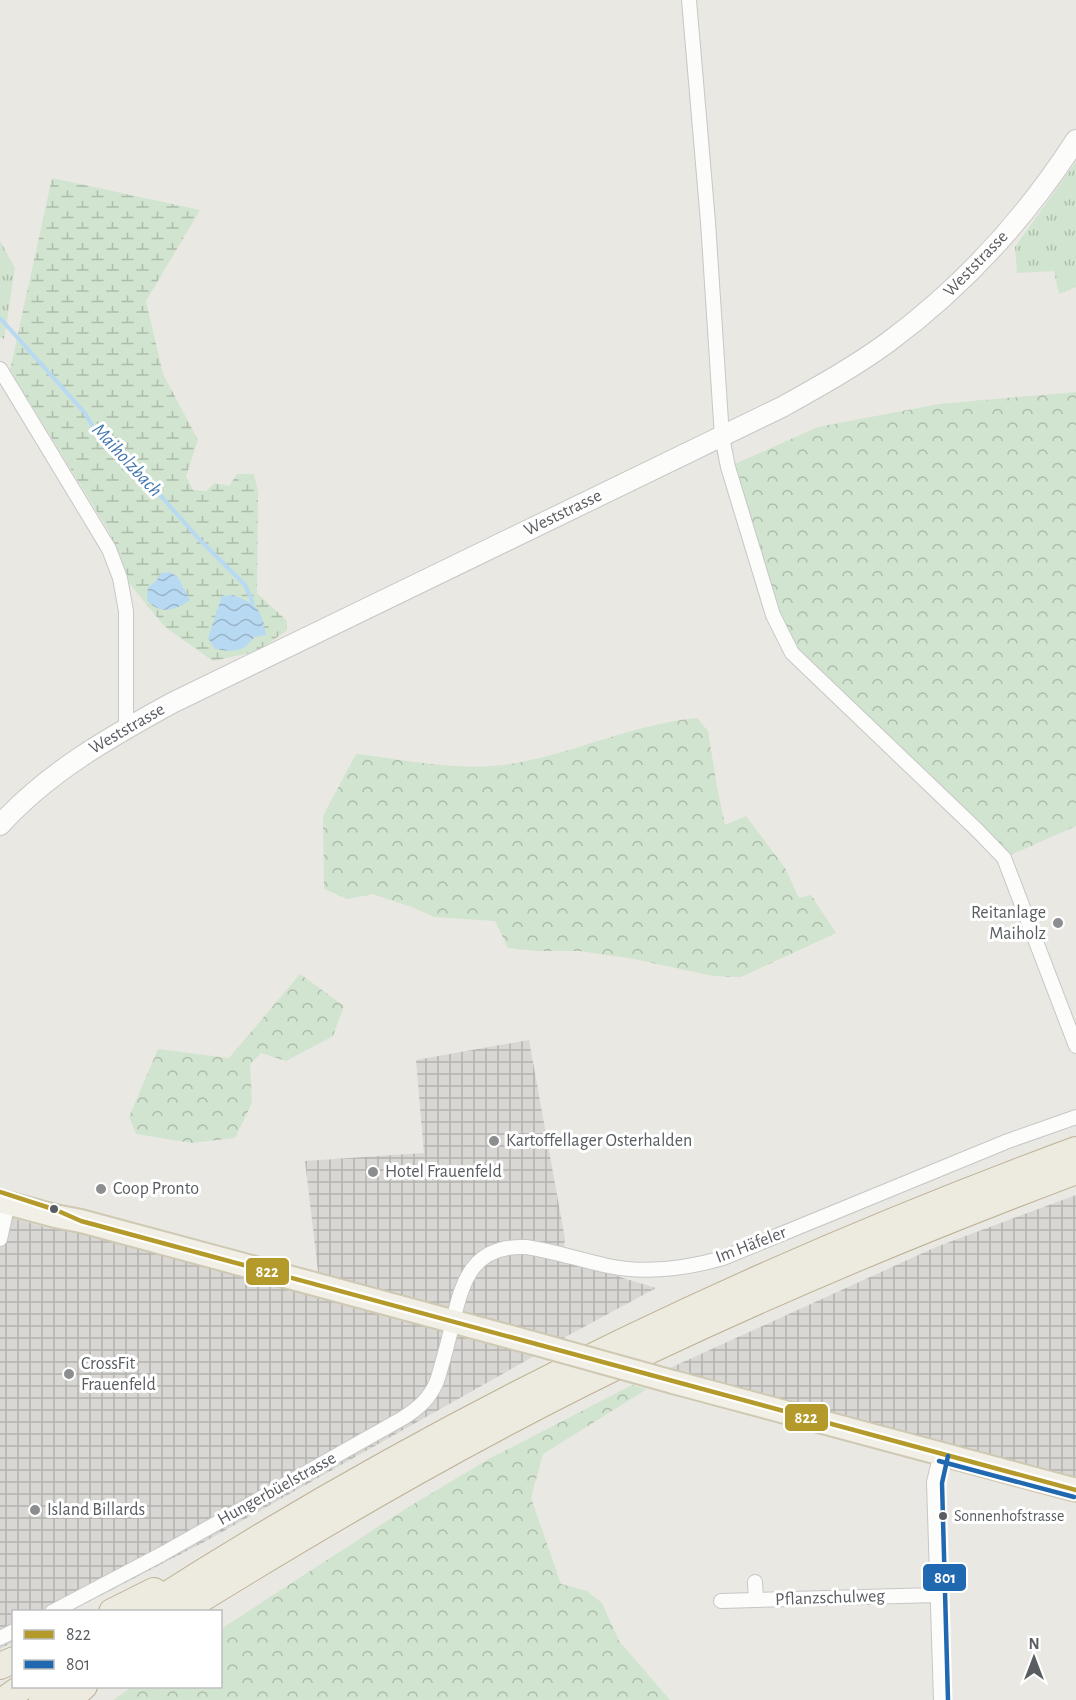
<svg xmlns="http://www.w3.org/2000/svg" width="1076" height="1700" font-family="'Alegreya Sans',sans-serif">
	<defs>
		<pattern id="industrial-grid" width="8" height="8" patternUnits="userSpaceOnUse" patternTransform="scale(1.5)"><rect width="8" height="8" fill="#d9d7d3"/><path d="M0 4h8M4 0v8" fill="none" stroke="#b3b2af"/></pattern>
		<pattern id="grass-tufts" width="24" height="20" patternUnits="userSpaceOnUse" patternTransform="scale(1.5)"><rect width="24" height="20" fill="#d1e4cf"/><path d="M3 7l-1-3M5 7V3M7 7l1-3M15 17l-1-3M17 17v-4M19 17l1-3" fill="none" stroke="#adbcab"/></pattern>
		<pattern id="forest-crowns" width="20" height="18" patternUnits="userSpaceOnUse" patternTransform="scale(1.5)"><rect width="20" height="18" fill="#d1e4cf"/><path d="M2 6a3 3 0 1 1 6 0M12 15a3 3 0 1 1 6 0" fill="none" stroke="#adbcab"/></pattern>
		<pattern id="wetland-marsh" width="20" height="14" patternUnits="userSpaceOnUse" patternTransform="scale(1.5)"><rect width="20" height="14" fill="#d1e4cf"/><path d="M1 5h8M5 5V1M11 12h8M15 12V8" fill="none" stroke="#adbcab"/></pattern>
		<pattern id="water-waves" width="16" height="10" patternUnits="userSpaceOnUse" patternTransform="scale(1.5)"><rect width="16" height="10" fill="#b8d9f2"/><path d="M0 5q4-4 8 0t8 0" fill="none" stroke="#99b3c7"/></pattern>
	</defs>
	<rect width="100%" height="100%" fill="#e9e8e3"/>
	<g fill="url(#industrial-grid)">
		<polygon points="529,1040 565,1239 563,1255 623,1278 656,1288 567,1336 529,1359 206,1541 71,1611 14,1612 13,1642 0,1649 0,1213 12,1218 52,1229 78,1230 321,1297 305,1161 424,1153 416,1060"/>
		<polygon points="1076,1195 1076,1490 673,1382 670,1368 936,1247"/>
	</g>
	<g fill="url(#grass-tufts)">
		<polygon points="1076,162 1076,287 1059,294 1054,271 1017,273 1015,247"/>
		<polygon points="0,241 15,268 4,339 0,337"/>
	</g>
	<g fill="url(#forest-crowns)">
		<polygon points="1076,392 1076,826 1004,858 792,653 728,467 818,427 939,404"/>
		<path d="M 697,718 L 708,731 L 717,787 L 725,825 L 746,816 L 785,868 L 799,898 L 811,895 L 836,933 L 741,977 L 713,976 L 634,959 L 580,951 L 537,951 L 508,948 L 495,921 L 434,917 L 412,907 L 372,894 L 348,899 L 324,889 L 323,816 L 356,754 C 408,760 463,773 516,763 C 577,752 634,724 697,718 Z"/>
		<polygon points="300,974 344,1006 333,1036 286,1061 261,1053 250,1064 252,1103 235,1138 192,1143 136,1134 129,1117 158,1049 229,1058"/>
		<polygon points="632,1385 647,1389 543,1454 531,1498 561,1584 587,1591 602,1603 619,1641 670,1700 113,1700 132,1687 220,1686 221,1629 407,1508 487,1460"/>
	</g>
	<path fill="url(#wetland-marsh)" fill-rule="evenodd" d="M 52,178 L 200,210 L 146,301 L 163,374 L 198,440 L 186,476 L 193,490 L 206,491 L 215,483 L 229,486 L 237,474 L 254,474 L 258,492 L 257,593 L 287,621 L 287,630 L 258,651 L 213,661 L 165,627 L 129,583 L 108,530 L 10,370 ZM 170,572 L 178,577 L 190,600 L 148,587 L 156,581 L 161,573 Z"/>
	<g fill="url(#water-waves)">
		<path d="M 170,572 L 178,577 L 190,600 C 175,611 160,615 147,600 L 148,587 L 156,581 L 161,573 Z"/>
		<path d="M 233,595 C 259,605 260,608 266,635 L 254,637 C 244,653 232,652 215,649 L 208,638 L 222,596 Z"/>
	</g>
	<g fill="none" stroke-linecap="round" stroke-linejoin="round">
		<polyline stroke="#b8d9f2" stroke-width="4" points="0,318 85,413 96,432 137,469 199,539 245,585 253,603"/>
		<defs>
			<g id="street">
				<polyline points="689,0 708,222 722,437 728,467 773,615 792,653 977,830 1004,858 1076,1046"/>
				<polyline points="0,369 109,549 120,578 126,611 126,728"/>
				<polyline points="0,1239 8,1203"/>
				<polyline points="755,1582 756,1600"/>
				<polyline points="721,1601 938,1595"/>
				<path d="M 52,1612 L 162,1554 L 403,1418 C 419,1408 430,1398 437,1381 C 443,1362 448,1342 453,1322 C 462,1279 474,1245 526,1247 C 554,1251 580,1260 608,1266 C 647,1274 685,1269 723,1258 L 1008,1141 L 1076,1117"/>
				<polyline points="0,1638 14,1631"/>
				<polyline points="941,1700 934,1482 941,1454"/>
			</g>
			<path id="secondary" d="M 0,825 C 48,772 110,737 172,703 L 782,407 C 818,387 854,367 887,343 C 963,287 1025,219 1076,140"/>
			<g id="primary">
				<polyline points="0,1201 55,1216 81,1221 533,1343"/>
				<polyline points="673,1382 1076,1490"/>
			</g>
			<g id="highway">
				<polyline points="112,1612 154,1591"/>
				<path d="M 140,1612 C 434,1422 748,1271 1076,1150"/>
				<path d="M 180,1612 C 335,1516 493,1424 659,1346 C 795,1282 935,1224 1076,1171"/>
				<polyline points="0,1666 14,1660"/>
				<polyline points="4,1700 24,1686"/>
				<polyline points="42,1700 63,1686"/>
				<polyline points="68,1700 84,1686"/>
			</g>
		</defs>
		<use href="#street" stroke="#c6c7c6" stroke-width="16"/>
		<use href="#secondary" stroke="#c6c7c6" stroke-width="22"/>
		<use href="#primary" stroke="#cfc8b2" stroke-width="26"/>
		<use href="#highway" stroke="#beb193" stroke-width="28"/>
		<use href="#street" stroke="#fcfcfb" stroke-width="14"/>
		<use href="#secondary" stroke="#fcfcfb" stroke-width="20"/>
		<use href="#primary" stroke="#f1efe6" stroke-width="22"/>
		<use href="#highway" stroke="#edeae0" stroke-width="26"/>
		<defs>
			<polyline id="primary-bridge" points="533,1343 673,1382"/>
		</defs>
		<use href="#primary-bridge" stroke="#cfc8b2" stroke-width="26" stroke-linecap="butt"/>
		<use href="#primary-bridge" stroke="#f1efe6" stroke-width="22"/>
		<defs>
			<polyline id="bus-1" points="0,1192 56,1210 81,1221 1076,1490"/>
			<g id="bus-2">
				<polyline points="948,1456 942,1483 948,1700"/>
				<polyline points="939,1461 1074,1497"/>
			</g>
		</defs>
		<use href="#bus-1" stroke="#fff" stroke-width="9"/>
		<use href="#bus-2" stroke="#fff" stroke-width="9"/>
		<use href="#bus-1" stroke="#b49a2b" stroke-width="4.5"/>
		<use href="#bus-2" stroke="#2069b0" stroke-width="4.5"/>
	</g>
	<g fill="#8b8d8e" stroke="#fff" stroke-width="2">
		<circle cx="1058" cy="923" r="6"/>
		<circle cx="494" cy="1141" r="6"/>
		<circle cx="373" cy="1172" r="6"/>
		<circle cx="101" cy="1189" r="6"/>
		<circle cx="69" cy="1374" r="6"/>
		<circle cx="35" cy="1510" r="6"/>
	</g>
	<g fill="#595c60" stroke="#fff" stroke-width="2">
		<circle cx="54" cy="1209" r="5"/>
		<circle cx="943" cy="1516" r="5"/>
	</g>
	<g text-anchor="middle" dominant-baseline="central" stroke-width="6" stroke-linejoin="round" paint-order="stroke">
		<g font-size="16" fill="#595c60" stroke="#fff" text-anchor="start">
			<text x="954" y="1516">Sonnenhofstrasse</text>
		</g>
		<g font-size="18" fill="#595c60" stroke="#fff">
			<text transform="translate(976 264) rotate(-46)">Weststrasse</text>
			<text transform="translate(563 513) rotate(-26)">Weststrasse</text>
			<text transform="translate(127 729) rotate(-30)">Weststrasse</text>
			<text transform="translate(751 1245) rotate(-21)">Im Häfeler</text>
			<text transform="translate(277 1489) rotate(-29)">Hungerbüelstrasse</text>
			<text transform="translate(830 1598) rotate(-2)">Pflanzschulweg</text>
		</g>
		<g font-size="18" fill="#595c60" stroke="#fff" text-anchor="start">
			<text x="1046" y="913" text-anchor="end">Reitanlage<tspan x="1046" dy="21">Maiholz</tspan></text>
			<text x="506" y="1141">Kartoffellager Osterhalden</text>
			<text x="385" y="1172">Hotel Frauenfeld</text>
			<text x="113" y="1189">Coop Pronto</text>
			<text x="81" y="1364">CrossFit<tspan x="81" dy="21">Frauenfeld</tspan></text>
			<text x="47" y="1510">Island Billards</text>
		</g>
		<g font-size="20" font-style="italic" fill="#4679b1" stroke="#fff">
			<text transform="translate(127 460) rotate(47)">Maiholzbach</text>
		</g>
	</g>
	<g stroke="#fff" stroke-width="2">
		<rect x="245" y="1257" width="45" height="29" rx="6" fill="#b49a2b"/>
		<rect x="784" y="1403" width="45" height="29" rx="6" fill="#b49a2b"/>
		<rect x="922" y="1563" width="45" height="29" rx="6" fill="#2069b0"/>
	</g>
	<g font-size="16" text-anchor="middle" font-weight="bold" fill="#fff">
		<text x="267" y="1277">822</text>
		<text x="806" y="1423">822</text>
		<text x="945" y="1583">801</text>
	</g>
	<rect x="12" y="1610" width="210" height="78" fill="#ffffff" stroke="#bdbebf" stroke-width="1.5"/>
	<rect x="24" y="1630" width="30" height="9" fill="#b49a2b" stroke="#bdbebf" stroke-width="1.5"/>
	<text x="66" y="1640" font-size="18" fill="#595c60">822</text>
	<rect x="24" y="1660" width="30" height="9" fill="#2069b0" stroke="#bdbebf" stroke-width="1.5"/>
	<text x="66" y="1670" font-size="18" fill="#595c60">801</text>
	<g transform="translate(1034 1658)" stroke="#ffffff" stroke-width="4.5" paint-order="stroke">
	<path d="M0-4.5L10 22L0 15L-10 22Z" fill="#595c60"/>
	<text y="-9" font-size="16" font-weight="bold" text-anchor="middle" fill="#595c60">N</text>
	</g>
</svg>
